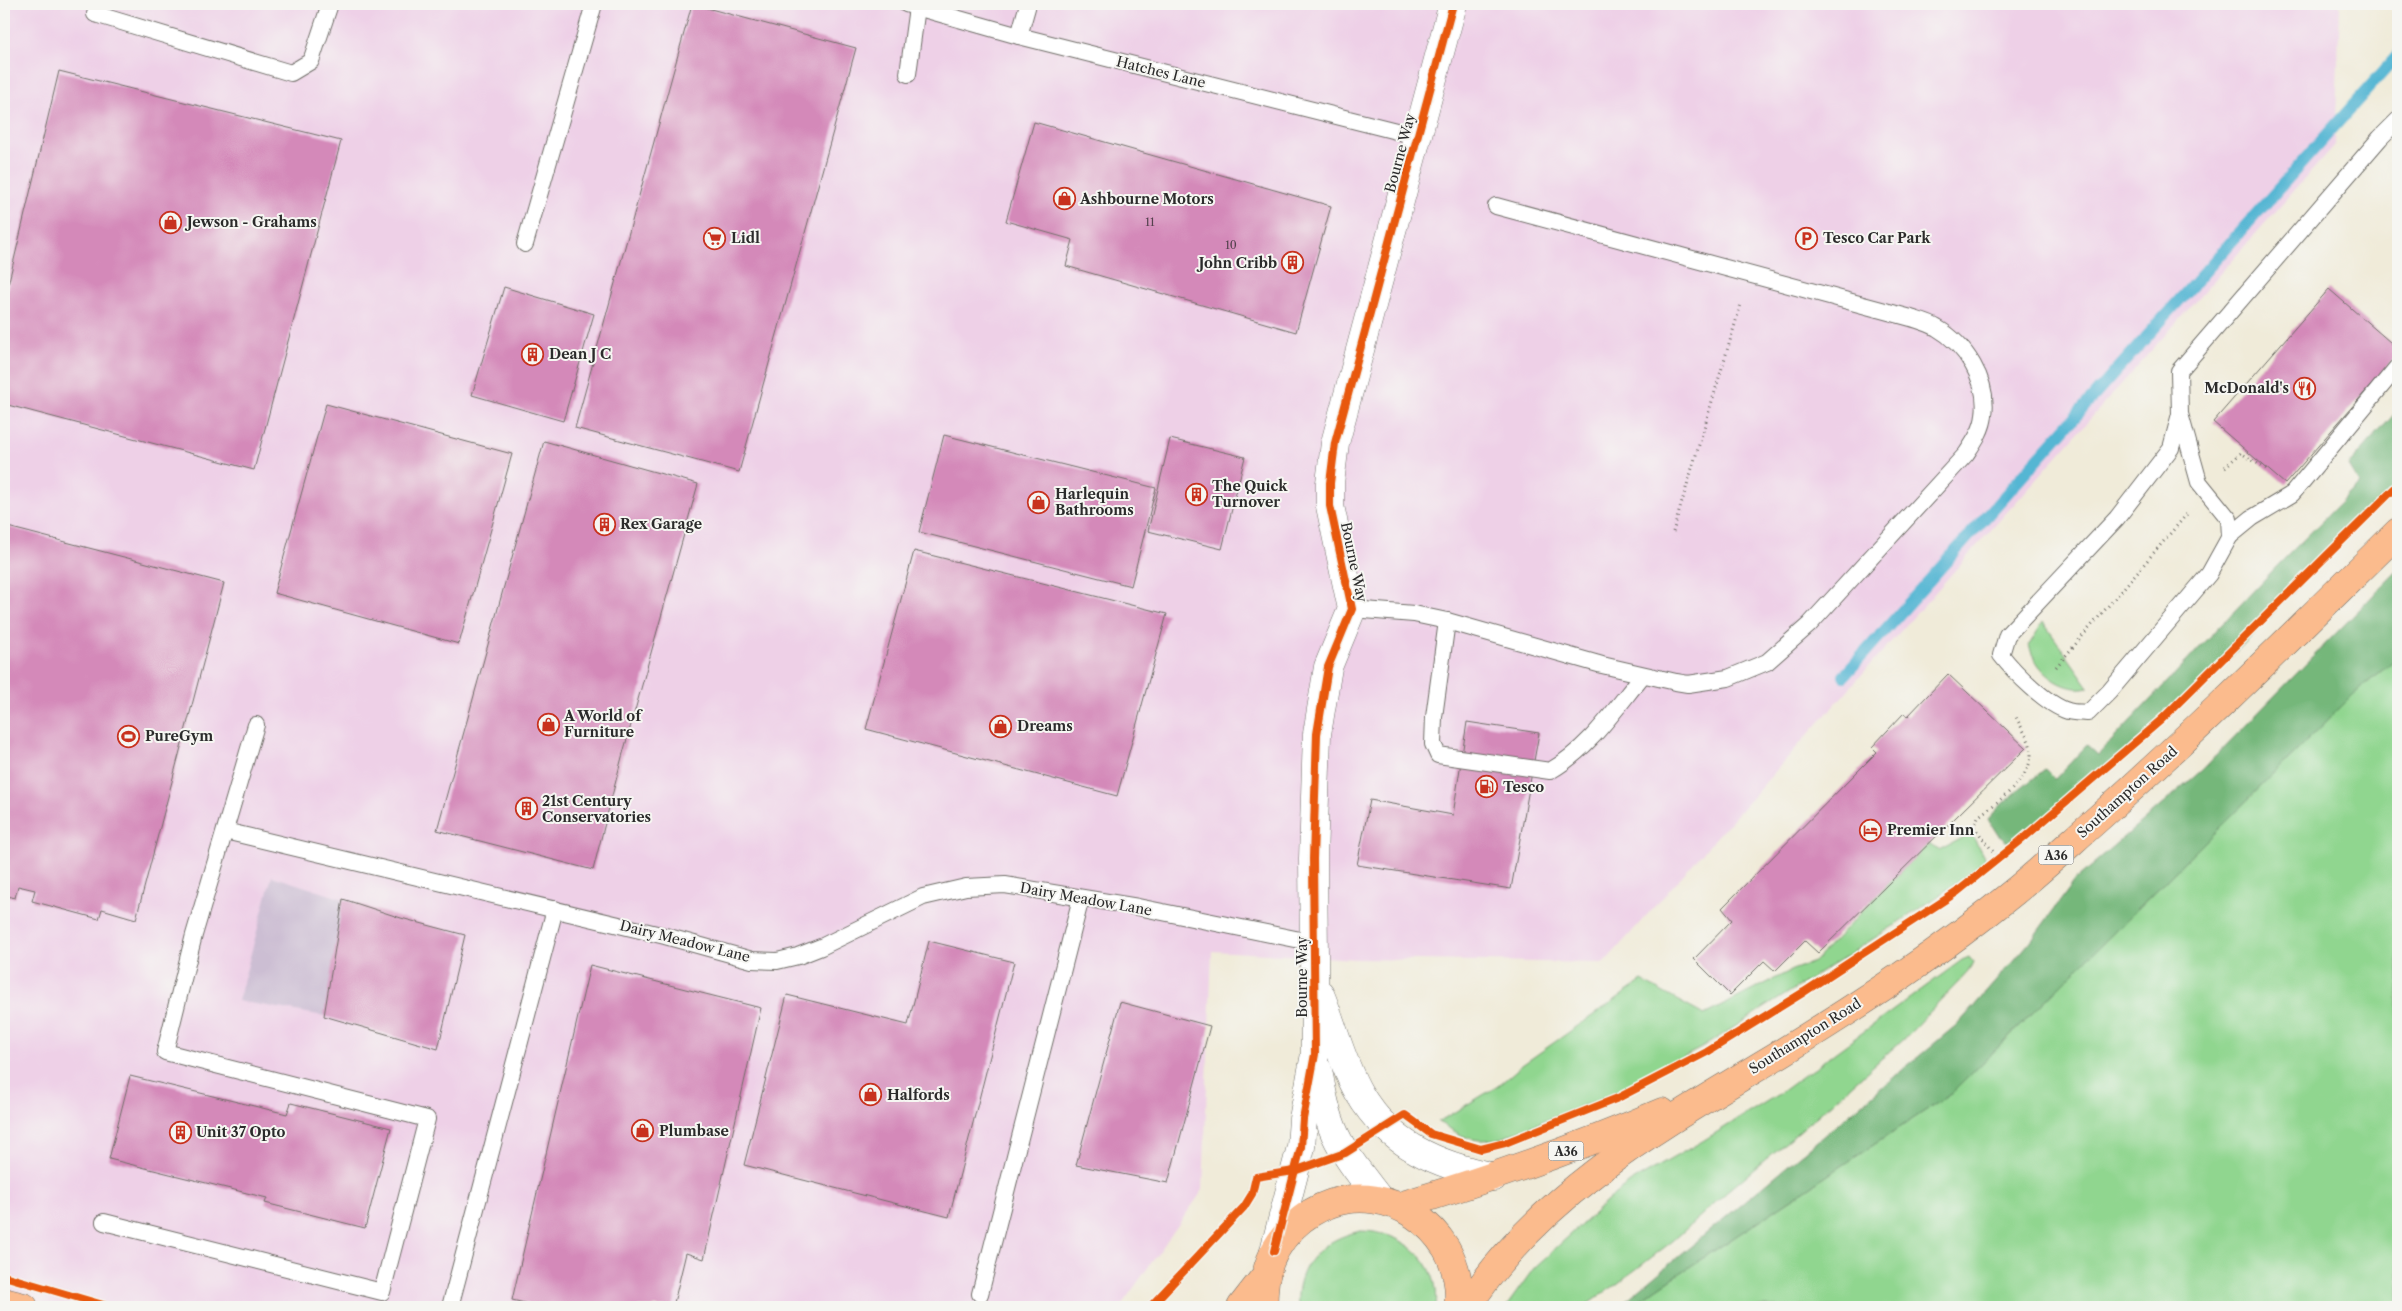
<svg xmlns="http://www.w3.org/2000/svg" width="2402" height="1311" font-family="'Libre Caslon Text',serif">
	<rect width="100%" height="100%" fill="#f6f6f2"/>
	<filter id="ink" filterUnits="userSpaceOnUse"><feTurbulence type="fractalNoise" baseFrequency=".02" numOctaves="2"/><feDisplacementMap in="SourceGraphic" scale="10" xChannelSelector="R" yChannelSelector="G"/><feConvolveMatrix kernelMatrix="1 2 1 2 8 2 1 2 1" color-interpolation-filters="sRGB"/></filter>
	<filter id="wash" filterUnits="userSpaceOnUse"><feTurbulence type="fractalNoise" baseFrequency=".0096" numOctaves="4" result="noise"/><feDisplacementMap in="SourceGraphic" scale="20" xChannelSelector="R" yChannelSelector="G"/><feGaussianBlur stdDeviation="1.12" result="paint"/><feColorMatrix in="noise" values="0 0 0 0 0 0 0 0 0 0 0 0 0 0 0 0 0 1.4 0 .05"/><feComposite in="paint" operator="in"/></filter>
	<g filter="url(#wash)">
		<rect width="100%" height="100%" fill="#f0ebd9"/>
		<polygon fill="#eed0e7" points="4,4 2340,4 2335,145 1604,963 1357,959 1212,951 1203,1190 1120,1307 4,1307"/>
		<polygon fill="#ccbed3" points="272,876 343,899 336,974 324,1016 238,1001"/>
		<g fill="#90d68f" stroke="#5e805d">
			<path d="M 2043,622 L 2089,687 C 2063,694 2035,670 2029,645 Z"/>
			<polygon points="2398,657 2398,1307 1629,1307 1952,1093 2354,694"/>
			<path d="M 1971,833 L 1986,861 L 1953,886 L 1895,925 L 1703,1047 L 1615,1093 L 1501,1138 C 1469,1144 1464,1136 1438,1122 L 1498,1086 L 1522,1065 L 1642,981 L 1704,1015 L 1792,970 L 1814,962 L 1927,844 L 1939,850 Z"/>
			<polygon points="1969,957 1973,962 1968,972 1910,1033 1816,1117 1728,1191 1674,1240 1617,1284 1583,1307 1506,1307 1534,1268 1615,1194 1631,1182 1701,1142 1777,1095 1962,960"/>
			<path d="M 1361,1231 C 1403,1231 1442,1262 1436,1307 L 1298,1307 C 1295,1265 1322,1239 1361,1231 Z"/>
		</g>
		<g fill="#74b77a" stroke="#507152">
			<polygon points="2398,410 2398,485 2309,574 2247,641 2182,703 2014,847 1998,835 1988,819 2002,804 2045,769 2055,779 2087,745 2098,755 2278,565 2359,484 2348,466"/>
			<polygon points="2398,570 2398,657 2354,694 1952,1093 1629,1307 1618,1307 1960,1022 2030,942 2077,878 2201,771"/>
		</g>
		<g fill="none" stroke-linecap="round" stroke-linejoin="round">
			<polyline stroke="#54b6d3" stroke-width="12" points="1844,676 2398,55"/>
		</g>
		<g id="blocks">
			<g fill="#d489b9">
				<polygon points="692,4 856,48 739,472 575,428"/>
				<polygon points="59,71 341,141 254,470 4,404 4,302"/>
				<polygon points="1034,122 1331,206 1296,332 1066,266 1073,240 1006,221"/>
				<polygon points="504,287 594,314 563,421 472,395"/>
				<polygon points="2329,289 2398,349 2398,354 2285,484 2213,422"/>
				<polygon points="326,404 512,454 459,644 274,593"/>
				<polygon points="944,435 1156,488 1131,586 919,532"/>
				<polygon points="1170,439 1245,457 1222,549 1148,531"/>
				<polygon points="544,441 698,484 622,757 593,870 437,830"/>
				<polygon points="4,526 224,583 136,919 102,909 99,919 32,901 35,890 18,886 15,898 4,895"/>
				<polygon points="914,551 1167,614 1117,796 866,729"/>
				<polygon points="1948,674 2026,748 1818,953 1805,941 1775,971 1764,961 1730,995 1694,959 1732,920 1722,908 1877,752 1872,747 1904,713 1907,717"/>
				<polygon points="1467,722 1539,733 1511,889 1357,865 1370,800 1453,815"/>
				<polygon points="343,899 401,918 465,935 438,1049 324,1016"/>
				<polygon points="929,941 1014,962 949,1217 744,1165 787,995 908,1025"/>
				<polygon points="590,965 761,1008 704,1259 686,1253 673,1307 542,1307 512,1300"/>
				<polygon points="1120,1002 1210,1026 1168,1183 1076,1165"/>
				<polygon points="130,1076 287,1114 291,1103 391,1128 365,1228 265,1203 267,1198 109,1159"/>
			</g>
		</g>
	</g>
	<g filter="url(#ink)">
		<use href="#blocks" fill-opacity="0" stroke="#706e68" stroke-width="1"/>
		<g fill="none" stroke-linecap="round" stroke-linejoin="round">
			<defs>
				<g id="service">
					<polyline points="906,4 1019,36 1416,136"/>
					<polyline points="95,14 291,73 311,61 330,4"/>
					<polyline points="1019,36 1028,4"/>
					<polyline points="908,74 917,7"/>
					<polyline points="525,244 594,4"/>
					<path d="M 2180,414 L 2199,482 L 2229,519 L 2230,536 L 2209,574 L 2109,692 L 2088,713 C 2082,712 2074,713 2068,711 C 2047,705 2015,673 2001,655 L 2007,635 L 2117,518 L 2171,448 L 2180,414 L 2179,371 L 2380,138 L 2398,120"/>
					<polyline points="2230,536 2252,518 2292,494 2398,366"/>
					<path d="M 1352,609 L 1414,614 L 1447,621 L 1602,665 L 1676,682 L 1688,684 L 1728,678 L 1767,662 L 1809,625 L 1966,454 C 1974,442 1983,429 1984,415 C 1989,381 1965,344 1937,328 C 1929,323 1920,321 1911,318 L 1496,206"/>
					<path d="M 1447,621 L 1434,717 L 1433,744 L 1438,755 L 1550,771 C 1590,748 1614,710 1643,675"/>
					<polyline points="225,831 665,936 752,960 777,961 798,956 821,947 923,897 966,887 1005,885 1138,907 1315,943"/>
					<polyline points="104,1222 382,1292 427,1119 165,1052 194,935 256,725"/>
					<polyline points="980,1294 1081,898"/>
					<polyline points="450,1307 555,909"/>
				</g>
				<g id="minor">
					<path d="M 1320,994 C 1333,1025 1342,1064 1359,1093 C 1390,1146 1438,1165 1494,1177"/>
					<path d="M 1318,1070 C 1322,1092 1326,1114 1335,1134 C 1346,1158 1364,1179 1380,1200"/>
					<polyline points="1274,1251 1301,1147 1303,1119 1315,1054 1313,859 1317,734 1328,667 1352,609 1330,506 1330,483 1335,443 1453,4"/>
				</g>
				<g id="trunk">
					<path d="M 1400,1206 C 1489,1179 1576,1149 1662,1112"/>
					<polyline points="4,1302 24,1307"/>
					<polyline points="1241,1307 1266,1275"/>
					<path d="M 1264,1307 C 1263,1298 1264,1290 1265,1281 C 1268,1260 1278,1242 1293,1227 C 1340,1181 1412,1193 1446,1248 C 1456,1265 1461,1288 1458,1307"/>
					<path d="M 1467,1307 C 1542,1190 1667,1122 1783,1052 C 1862,1003 1942,951 2014,892 C 2041,870 2067,846 2093,823 C 2198,730 2298,630 2398,532"/>
				</g>
			</defs>
			<use href="#service" stroke="#706e68" stroke-width="18"/>
			<use href="#minor" stroke="#706e68" stroke-width="29"/>
			<use href="#trunk" stroke="#706e68" stroke-width="29"/>
			<g stroke="#706e68" stroke-width="3" stroke-dasharray="1 4" stroke-linecap="butt">
				<polyline points="2225,467 2241,453 2268,470"/>
				<polyline points="1673,532 1741,304"/>
				<polyline points="2056,667 2187,514"/>
				<path d="M 1999,859 L 1974,827 L 1978,817 C 1998,801 2038,776 2030,745 C 2027,735 2020,726 2016,717 L 2017,715"/>
			</g>
			<use href="#service" stroke="#fff" stroke-width="16"/>
			<use href="#minor" stroke="#fff" stroke-width="28"/>
			<use href="#trunk" stroke="#fbbb8d" stroke-width="28"/>
			<defs>
				<g id="cycleway">
					<polyline points="1274,1251 1301,1147 1303,1119 1315,1054 1313,859 1317,734 1328,667 1352,609 1330,506 1330,483 1335,443 1453,4"/>
					<polyline points="4,1276 110,1307"/>
					<polyline points="1150,1307 1244,1207 1252,1194 1256,1177 1294,1171 1345,1153 1405,1115 1431,1134 1481,1149 1505,1143 1618,1098 1707,1052 1804,992 1957,892 2019,842 2161,720 2398,485"/>
				</g>
			</defs>
			<use href="#cycleway" stroke="#f6f6f2" stroke-width="11"/>
			<use href="#cycleway" stroke="#e8590c" stroke-width="8"/>
		</g>
	</g>
	<defs>
		<symbol id="shop-ring" viewBox="-11 -11 22 22"><circle r="9.5" fill="#f6f6f2" stroke="#c8321e" stroke-width="1.5"/><path d="M-5-2.5h2.3a2.7 3.5 0 0 1 5.4 0H5L5.5 6h-11ZM-1.5-2.5h3a1.5 2.3 0 0 0-3 0Z" fill="#c8321e"/></symbol>
		<symbol id="supermarket-ring" viewBox="-11 -11 22 22"><circle r="9.5" fill="#f6f6f2" stroke="#c8321e" stroke-width="1.5"/><path d="M-6-5.5h2.5l.6 2H6L4.5 2H-2.5L-4.4-4H-6ZM-1.5 3.2a1.3 1.3 0 1 0 .1 0ZM3 3.2a1.3 1.3 0 1 0 .1 0Z" fill="#c8321e"/></symbol>
		<symbol id="parking-ring" viewBox="-11 -11 22 22"><circle r="9.5" fill="#f6f6f2" stroke="#c8321e" stroke-width="1.5"/><path d="M-3.5-5.5H1a3.5 3.5 0 0 1 0 7H-1V5.5H-3.5ZM-1-3.4V-.6H.8a1.4 1.4 0 0 0 0-2.8Z" fill="#c8321e"/></symbol>
		<symbol id="building-ring" viewBox="-11 -11 22 22"><circle r="9.5" fill="#f6f6f2" stroke="#c8321e" stroke-width="1.5"/><path d="M-4-6H4V6H1V3H-1V6H-4ZM-2.5-4.3h1.7v1.8h-1.7ZM.8-4.3h1.7v1.8H.8ZM-2.5-1h1.7V.8h-1.7ZM.8-1h1.7V.8H.8Z" fill="#c8321e"/></symbol>
		<symbol id="restaurant-ring" viewBox="-11 -11 22 22"><circle r="9.5" fill="#f6f6f2" stroke="#c8321e" stroke-width="1.5"/><path d="M-5-6h1v4h1v-4h1v4h1v-4h1v5L-1.5 .5V6h-2V.5L-5-1ZM5-6V6H3V1.5H1.5Q1.5-4 5-6Z" fill="#c8321e"/></symbol>
		<symbol id="stadium-ring" viewBox="-11 -11 22 22"><circle r="9.5" fill="#f6f6f2" stroke="#c8321e" stroke-width="1.5"/><path d="M0-5a6.5 5 0 1 0 0 10a6.5 5 0 1 0 0-10ZM-3.5-1.8h7v3.6h-7Z" fill="#c8321e"/></symbol>
		<symbol id="fuel-ring" viewBox="-11 -11 22 22"><circle r="9.5" fill="#f6f6f2" stroke="#c8321e" stroke-width="1.5"/><path d="M-5.5-6h7V0h2V4h1.3V-2.5L3-4.5l.8-.8L6-3V5H2.5V1h-1V6h-7ZM-4.2-4.7v3.2H.2V-4.7Z" fill="#c8321e"/></symbol>
		<symbol id="hotel-ring" viewBox="-11 -11 22 22"><circle r="9.5" fill="#f6f6f2" stroke="#c8321e" stroke-width="1.5"/><path d="M-6-4.5h1.5V1H6V5H4.5V3h-9V5H-6ZM-4 0a1.8 1.8 0 1 1 3.6 0ZM.5 0V-2.5h3Q6-2.5 6 0Z" fill="#c8321e"/></symbol>
	</defs>
	<g fill-rule="evenodd">
		<use href="#shop-ring" x="1052" y="186" width="25" height="25"/>
		<use href="#shop-ring" x="158" y="210" width="25" height="25"/>
		<use href="#supermarket-ring" x="702" y="226" width="25" height="25"/>
		<use href="#parking-ring" x="1794" y="226" width="25" height="25"/>
		<use href="#building-ring" x="1280" y="250" width="25" height="25"/>
		<use href="#building-ring" x="520" y="342" width="25" height="25"/>
		<use href="#restaurant-ring" x="2292" y="376" width="25" height="25"/>
		<use href="#building-ring" x="1184" y="482" width="25" height="25"/>
		<use href="#shop-ring" x="1026" y="490" width="25" height="25"/>
		<use href="#building-ring" x="592" y="512" width="25" height="25"/>
		<use href="#shop-ring" x="536" y="712" width="25" height="25"/>
		<use href="#shop-ring" x="988" y="714" width="25" height="25"/>
		<use href="#stadium-ring" x="116" y="724" width="25" height="25"/>
		<use href="#fuel-ring" x="1474" y="774" width="25" height="25"/>
		<use href="#building-ring" x="514" y="796" width="25" height="25"/>
		<use href="#hotel-ring" x="1858" y="818" width="25" height="25"/>
		<use href="#shop-ring" x="858" y="1082" width="25" height="25"/>
		<use href="#shop-ring" x="630" y="1118" width="25" height="25"/>
		<use href="#building-ring" x="168" y="1120" width="25" height="25"/>
	</g>
	<g text-anchor="middle" dominant-baseline="central" stroke-width="4" stroke-linejoin="round" paint-order="stroke">
		<g font-size="11" fill="#55424e">
			<text x="1150" y="222">11</text>
			<text x="1231" y="245">10</text>
		</g>
		<g fill="#f6f6f2" stroke="#686867" stroke-width="1">
			<rect x="2038.5" y="845.5" width="35" height="19" rx="4"/>
			<rect x="1548.5" y="1141.5" width="35" height="19" rx="4"/>
		</g>
		<g font-size="12" font-weight="bold" fill="#2b2b2b">
			<text x="2056" y="855">A36</text>
			<text x="1566" y="1151">A36</text>
		</g>
		<g font-size="14" fill="#2b2b2b" stroke="#f6f6f2">
			<text transform="translate(1161 72) rotate(14)">Hatches Lane</text>
			<text transform="translate(1400 153) rotate(-75)">Bourne Way</text>
			<text transform="translate(1354 562) rotate(78)">Bourne Way</text>
			<text transform="translate(2127 792) rotate(-42)">Southampton Road</text>
			<text transform="translate(1086 899) rotate(10)">Dairy Meadow Lane</text>
			<text transform="translate(685 941) rotate(14)">Dairy Meadow Lane</text>
			<text transform="translate(1302 977) rotate(-90)">Bourne Way</text>
			<text transform="translate(1805 1036) rotate(-32)">Southampton Road</text>
		</g>
		<g font-size="14" font-weight="bold" fill="#2b2b2b" stroke="#f6f6f2" text-anchor="start">
			<text x="1080" y="199">Ashbourne Motors</text>
			<text x="187" y="222">Jewson - Grahams</text>
			<text x="731" y="238">Lidl</text>
			<text x="1823" y="238">Tesco Car Park</text>
			<text x="1277" y="263" text-anchor="end">John Cribb</text>
			<text x="549" y="354">Dean J C</text>
			<text x="2289" y="388" text-anchor="end">McDonald's</text>
			<text x="1212" y="486">The Quick<tspan x="1212" dy="16">Turnover</tspan></text>
			<text x="1055" y="494">Harlequin<tspan x="1055" dy="16">Bathrooms</tspan></text>
			<text x="620" y="524">Rex Garage</text>
			<text x="564" y="716">A World of<tspan x="564" dy="16">Furniture</tspan></text>
			<text x="1017" y="726">Dreams</text>
			<text x="145" y="736">PureGym</text>
			<text x="1503" y="787">Tesco</text>
			<text x="542" y="801">21st Century<tspan x="542" dy="16">Conservatories</tspan></text>
			<text x="1887" y="830">Premier Inn</text>
			<text x="887" y="1095">Halfords</text>
			<text x="659" y="1131">Plumbase</text>
			<text x="196" y="1132">Unit 37 Opto</text>
		</g>
	</g>
	<rect width="2402" height="1311" fill="none" stroke="#f6f6f2" stroke-width="20"/>
</svg>
